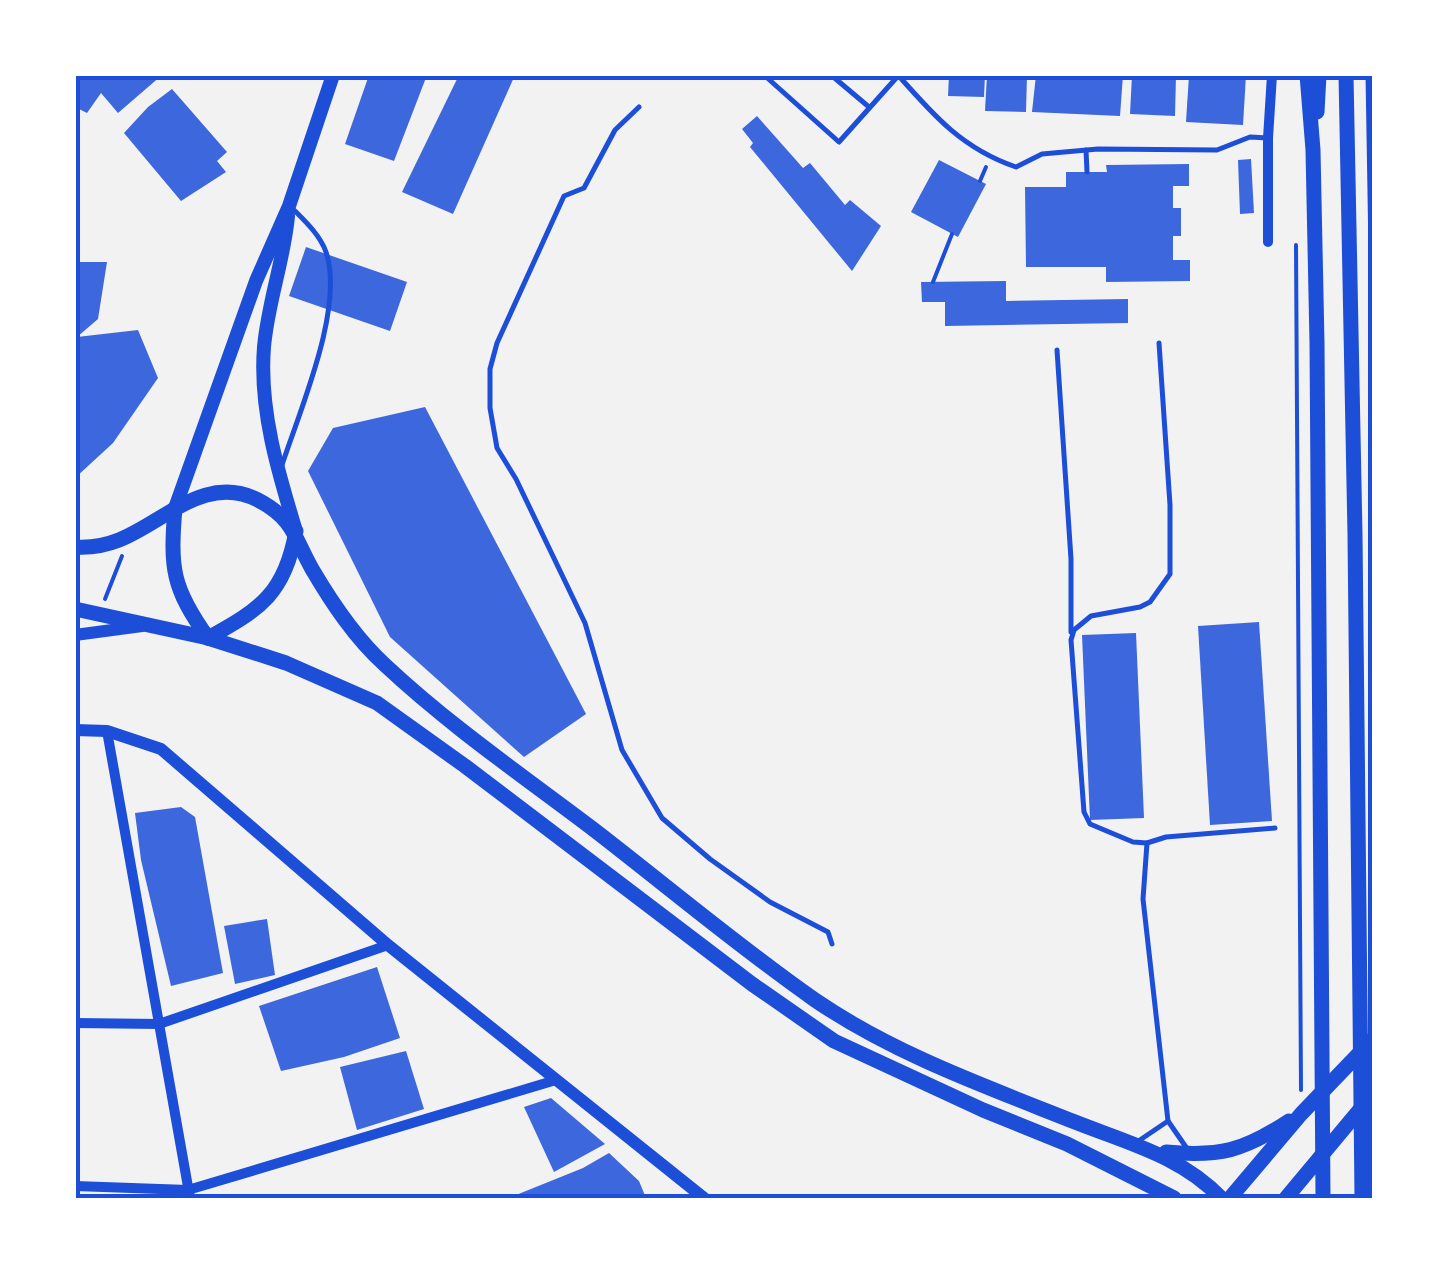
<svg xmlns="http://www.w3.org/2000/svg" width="1447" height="1273" font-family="'DM Sans',sans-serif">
	<rect width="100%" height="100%" fill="#f2f2f2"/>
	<g fill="#3d67dc">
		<polygon points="75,75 162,75 118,113 101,93 87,113 75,107"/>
		<polygon points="369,75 427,75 394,161 345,144"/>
		<polygon points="459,75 515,75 453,214 402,192"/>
		<polygon points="949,75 985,75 984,97 948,96"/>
		<polygon points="987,75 1027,75 1026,112 985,111"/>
		<polygon points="1036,75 1123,75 1120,116 1032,112"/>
		<polygon points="1132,75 1176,75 1175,116 1130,114"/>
		<polygon points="1189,75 1246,75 1243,125 1186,122"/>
		<polygon points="172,89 227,152 217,161 226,172 181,201 124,133 148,107"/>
		<polygon points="757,116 803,168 810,163 845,205 850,200 881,226 852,271 750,147 753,143 742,129"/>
		<polygon points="1251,159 1254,213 1240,214 1238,160"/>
		<polygon points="939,160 986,184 958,237 911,212"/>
		<polygon points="1189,164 1189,186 1173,186 1173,208 1181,208 1181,236 1173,236 1173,260 1190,260 1190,281 1106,282 1106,267 1026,267 1025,187 1066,187 1066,172 1107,172 1106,165"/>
		<polygon points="306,247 407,282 390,331 289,296"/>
		<polygon points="75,262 107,262 98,319 77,337 138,330 158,378 113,443 75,478"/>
		<polygon points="1006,281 1006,301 1128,299 1128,323 945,326 945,302 922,302 921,282"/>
		<polygon points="425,407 586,714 524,757 390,637 308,471 333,428"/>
		<polygon points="1259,622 1272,821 1210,825 1198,626"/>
		<polygon points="1136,633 1144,818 1090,820 1082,635"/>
		<polygon points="181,807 195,817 223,973 171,986 141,860 135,813"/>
		<polygon points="267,919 275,975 235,984 224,926"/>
		<polygon points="377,967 400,1038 344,1057 281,1071 259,1006"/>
		<polygon points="406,1051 424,1109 357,1130 340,1067"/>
		<polygon points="551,1098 605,1144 554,1172 524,1107"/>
		<polygon points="609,1153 639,1181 646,1198 517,1198 516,1195 583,1168"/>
	</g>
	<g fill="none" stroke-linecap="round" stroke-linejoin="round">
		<g stroke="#1d4ed8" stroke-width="4">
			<polyline points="980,181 986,167"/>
			<polyline points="1296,245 1301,1090"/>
			<polyline points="933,282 952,234"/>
			<polyline points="105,599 122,556"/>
		</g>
		<g stroke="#1d4ed8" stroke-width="5">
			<polyline points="764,75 839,142 898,76"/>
			<polyline points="831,75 869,107"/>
			<path d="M 898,75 C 934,116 963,149 1016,167 L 1042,154 L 1098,149 L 1217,150 L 1250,137 L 1268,138"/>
			<polyline points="1368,75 1372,311"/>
			<polyline points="639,107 615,130 584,188 564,196 497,343 490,369 490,408 497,448 516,479 585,623 622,750 662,818 710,859 770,902 828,932 832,944"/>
			<polyline points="1086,150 1087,172"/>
			<polyline points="1159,343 1170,505 1170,574 1150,602 1140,607 1091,616 1074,630 1071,640 1084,812 1090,824 1133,842 1147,843 1166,837 1275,828"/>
			<polyline points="1057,350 1071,559 1071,632"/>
			<path d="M 281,468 C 299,412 345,308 326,252 C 320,235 305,221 293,209"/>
			<polyline points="1147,843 1143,899 1168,1121"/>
			<polyline points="1137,1142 1168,1121 1188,1150"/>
		</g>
		<g stroke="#1d4ed8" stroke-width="10">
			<polyline points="1268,242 1268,138 1272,75"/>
			<polyline points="107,731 190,1198"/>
			<polyline points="75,1023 159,1024 388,945"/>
			<polyline points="75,1186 188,1190 556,1080"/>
		</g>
		<g stroke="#1d4ed8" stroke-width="12">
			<polyline points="75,635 142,626"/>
			<polyline points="75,730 107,731 161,749 388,945 704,1198"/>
		</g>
		<g stroke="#1d4ed8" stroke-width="14">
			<path d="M 288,216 C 284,260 268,302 264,347 C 259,409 278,472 296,531"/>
			<polyline points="175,508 256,281 289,206 333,75"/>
		</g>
		<g stroke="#1d4ed8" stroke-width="15">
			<path d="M 175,508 C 170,568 172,588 208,638"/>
			<path d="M 75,547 C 91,548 104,546 119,540 C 164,522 206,473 258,500 C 294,519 294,537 312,569 C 332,603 355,638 385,665 C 449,725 523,776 593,829 C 667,886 739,947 815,1000 C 894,1054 987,1087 1075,1122 C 1128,1143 1181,1156 1221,1198"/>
			<polyline points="75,609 208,638 286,663 377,703 465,766 752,984 834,1041 983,1110 1067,1144 1174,1198"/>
			<path d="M 208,638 C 261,609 285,593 296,531"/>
			<path d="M 1166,1152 C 1220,1157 1243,1151 1289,1121"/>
			<polyline points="1230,1198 1301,1114 1372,1040"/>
			<polyline points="1286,1198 1372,1095"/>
		</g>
		<g stroke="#1d4ed8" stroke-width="15">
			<polyline points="1307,75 1313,150 1317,343 1323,1198"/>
			<polyline points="1346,75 1355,535 1362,1198"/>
			<polyline points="1317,112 1319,75"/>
		</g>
	</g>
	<rect width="1447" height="1273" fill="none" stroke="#ffffff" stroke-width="155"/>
	<rect x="78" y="78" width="1292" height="1118" fill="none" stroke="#1d4ed8" stroke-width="4"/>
</svg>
